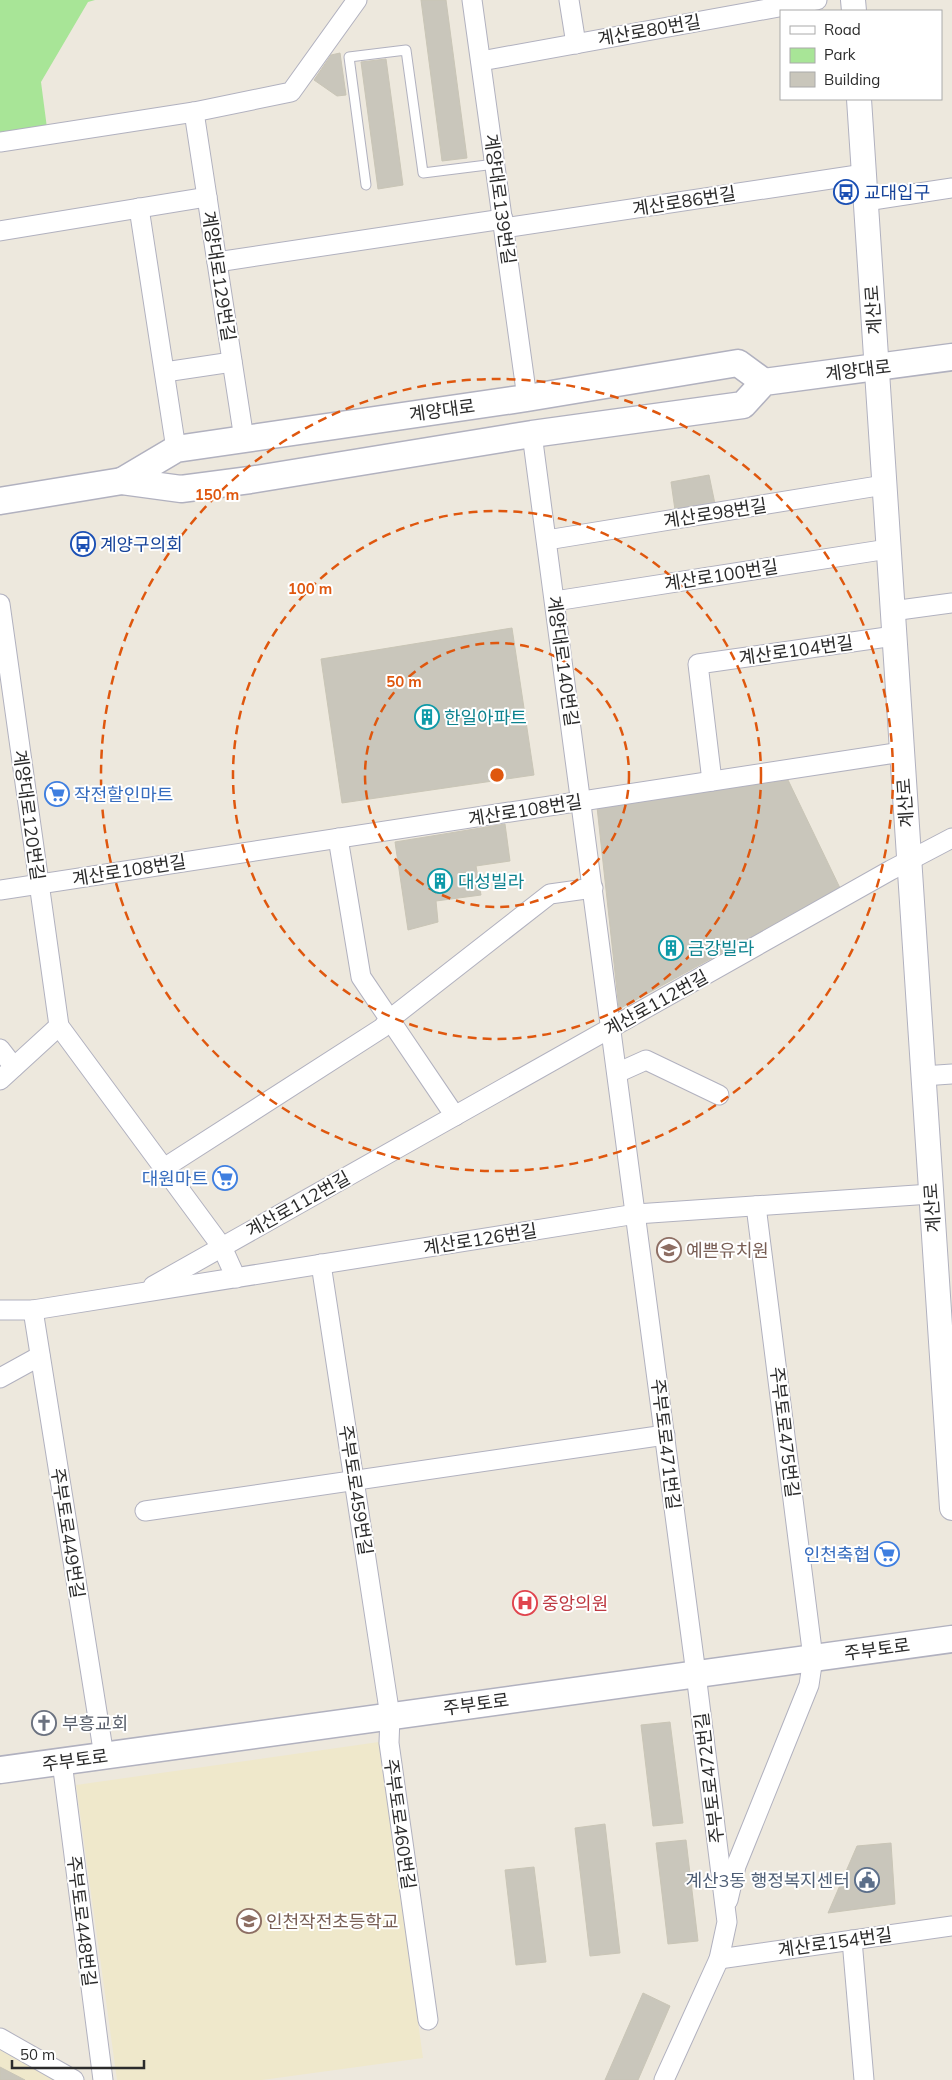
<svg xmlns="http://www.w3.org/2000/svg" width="952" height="2080" font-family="Mulish,'Noto Sans KR',sans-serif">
	<rect width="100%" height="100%" fill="#ede8dd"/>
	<g fill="#efe8cb">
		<polygon points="379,1742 423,2058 262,2080 117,2080 76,1785"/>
		<polygon points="0,2050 54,2080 0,2080"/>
	</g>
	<polygon fill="#a8e597" points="0,0 95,0 88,2 41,82 47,128 0,136"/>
	<g fill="#c9c6bb" stroke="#c9c5b6">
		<polygon points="421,0 446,0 467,158 442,161"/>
		<polygon points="340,53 346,95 337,96 314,80 331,55"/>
		<polygon points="386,59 403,185 378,189 361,62"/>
		<polygon points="709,475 715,504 675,510 671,482"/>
		<polygon points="512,628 534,775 342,803 321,659"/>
		<polygon points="788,780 840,888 619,1009 597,807"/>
		<polygon points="505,824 510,861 476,866 481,895 436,901 438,922 408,930 395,842"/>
		<polygon points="670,1722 683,1823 653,1826 641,1725"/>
		<polygon points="605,1824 620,1953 590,1956 575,1828"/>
		<polygon points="686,1840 698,1941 668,1944 656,1843"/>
		<polygon points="891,1843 895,1904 828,1913 857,1846"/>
		<polygon points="534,1867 546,1962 516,1965 505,1870"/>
		<polygon points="643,1993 670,2006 638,2080 605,2080"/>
		<polygon points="0,2067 25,2080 0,2080"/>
	</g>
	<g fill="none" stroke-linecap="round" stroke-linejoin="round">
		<defs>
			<polyline id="service" points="366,185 349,57 406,50 423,173 495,164"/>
			<g id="minor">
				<polyline points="472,0 527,398"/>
				<polyline points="569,0 576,44"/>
				<polyline points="481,61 817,0"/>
				<polyline points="194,112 244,439"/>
				<polyline points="0,142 194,112 291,92 357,0"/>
				<polyline points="866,201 952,188"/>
				<polyline points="139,208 176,449"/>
				<polyline points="504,228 864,174"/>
				<polyline points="0,231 207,197"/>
				<polyline points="217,262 503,219"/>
				<polyline points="165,372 232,362"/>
				<polyline points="532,434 696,1674 727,1922 719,1959 664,2080"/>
				<polyline points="547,540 884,485"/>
				<polyline points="555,601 888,549"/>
				<polyline points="0,604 59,1026 222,1247 236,1278"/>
				<polyline points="892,611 952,603"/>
				<polyline points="712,781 698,664 894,636"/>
				<polyline points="338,838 361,977 455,1116"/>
				<polyline points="0,890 902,752"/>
				<polyline points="0,1049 14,1067"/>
				<polyline points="617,1073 646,1060 719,1095"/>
				<polyline points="923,1076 952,1074"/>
				<polyline points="0,1080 59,1026"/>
				<polyline points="164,1168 382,1028 390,1019 550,894 593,888"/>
				<polyline points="321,1264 390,1716 389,1743 428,2020"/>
				<polyline points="153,1286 891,870 952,838"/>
				<polyline points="0,1310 33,1310 636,1214 931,1194"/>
				<polyline points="33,1310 104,1756"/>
				<polyline points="0,1378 40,1356"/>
				<polyline points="145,1511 665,1435"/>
				<polyline points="62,1762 103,2080"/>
				<polyline points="728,1900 736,1866 809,1685 813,1658 756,1206"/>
				<polyline points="852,1940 864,2080"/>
				<polyline points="719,1959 952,1926"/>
				<polyline points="0,2038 74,2080"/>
			</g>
			<g id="tertiary">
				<polyline points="853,0 854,11"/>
				<polyline points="859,99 952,1508"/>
			</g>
			<g id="secondary">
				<polyline points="122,481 176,449 527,398 738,363 764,382"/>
				<polyline points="0,501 122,481 181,489 250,480 532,434 743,405 764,382 952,357"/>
				<polyline points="0,1770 952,1639"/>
			</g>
		</defs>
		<use href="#service" stroke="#b1b1bf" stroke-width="11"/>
		<use href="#minor" stroke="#b1b1bf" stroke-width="21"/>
		<use href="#tertiary" stroke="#b1b1bf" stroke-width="26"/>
		<use href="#secondary" stroke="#b1b1bf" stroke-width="29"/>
		<use href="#service" stroke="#fff" stroke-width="9"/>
		<use href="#minor" stroke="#fff" stroke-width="19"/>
		<use href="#tertiary" stroke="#fff" stroke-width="24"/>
		<use href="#secondary" stroke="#fff" stroke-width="26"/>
	</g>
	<g fill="none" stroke="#df570e" stroke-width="2.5" stroke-dasharray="9 6">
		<circle cx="497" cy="775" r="132"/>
		<circle cx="497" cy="775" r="264"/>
		<circle cx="497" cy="775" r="396"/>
	</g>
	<defs>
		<symbol id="bus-ring" viewBox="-11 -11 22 22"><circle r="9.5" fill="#fff" stroke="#1a4fb4" stroke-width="1.5"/><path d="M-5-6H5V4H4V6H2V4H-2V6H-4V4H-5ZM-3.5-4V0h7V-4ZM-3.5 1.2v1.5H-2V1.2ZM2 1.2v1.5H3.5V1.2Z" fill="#1a4fb4"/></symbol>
		<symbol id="building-ring" viewBox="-11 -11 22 22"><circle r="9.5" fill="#fff" stroke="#0f9aa8" stroke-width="1.5"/><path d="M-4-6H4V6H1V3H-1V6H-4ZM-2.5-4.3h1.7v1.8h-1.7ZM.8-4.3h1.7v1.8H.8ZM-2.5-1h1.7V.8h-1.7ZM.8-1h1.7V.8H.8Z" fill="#0f9aa8"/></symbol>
		<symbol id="supermarket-ring" viewBox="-11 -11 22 22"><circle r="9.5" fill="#fff" stroke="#3f7fe0" stroke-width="1.5"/><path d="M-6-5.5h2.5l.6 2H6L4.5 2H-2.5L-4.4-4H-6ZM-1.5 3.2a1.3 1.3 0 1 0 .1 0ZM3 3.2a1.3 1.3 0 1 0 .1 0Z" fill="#3f7fe0"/></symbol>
		<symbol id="school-ring" viewBox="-11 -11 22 22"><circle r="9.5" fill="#fff" stroke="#8d6e63" stroke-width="1.5"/><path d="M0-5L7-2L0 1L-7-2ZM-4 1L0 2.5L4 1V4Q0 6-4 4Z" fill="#8d6e63"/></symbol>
		<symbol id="hospital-ring" viewBox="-11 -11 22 22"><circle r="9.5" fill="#fff" stroke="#e0444e" stroke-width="1.5"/><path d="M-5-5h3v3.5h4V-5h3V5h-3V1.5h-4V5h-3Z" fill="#e0444e"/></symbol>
		<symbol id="church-ring" viewBox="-11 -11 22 22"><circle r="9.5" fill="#fff" stroke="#6b7280" stroke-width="1.5"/><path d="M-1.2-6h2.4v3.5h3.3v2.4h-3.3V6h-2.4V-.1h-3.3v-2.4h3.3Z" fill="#6b7280"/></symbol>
		<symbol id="civic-ring" viewBox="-11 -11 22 22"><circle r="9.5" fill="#fff" stroke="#5c6f8a" stroke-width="1.5"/><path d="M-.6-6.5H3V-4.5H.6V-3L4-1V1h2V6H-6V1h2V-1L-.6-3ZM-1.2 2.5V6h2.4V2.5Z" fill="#5c6f8a"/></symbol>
	</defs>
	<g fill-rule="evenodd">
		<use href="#bus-ring" x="832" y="178" width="28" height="28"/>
		<use href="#bus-ring" x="69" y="530" width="28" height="28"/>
		<use href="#building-ring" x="413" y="703" width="28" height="28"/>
		<use href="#supermarket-ring" x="43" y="780" width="28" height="28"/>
		<use href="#building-ring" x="426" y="867" width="28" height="28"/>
		<use href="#building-ring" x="657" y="934" width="28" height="28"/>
		<use href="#supermarket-ring" x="211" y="1164" width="28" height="28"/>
		<use href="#school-ring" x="655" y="1236" width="28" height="28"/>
		<use href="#supermarket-ring" x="873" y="1540" width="28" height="28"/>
		<use href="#hospital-ring" x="511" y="1589" width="28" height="28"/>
		<use href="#church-ring" x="30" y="1709" width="28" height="28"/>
		<use href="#civic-ring" x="853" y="1866" width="28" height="28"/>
		<use href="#school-ring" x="235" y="1907" width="28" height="28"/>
	</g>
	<g text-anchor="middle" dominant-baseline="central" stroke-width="4" stroke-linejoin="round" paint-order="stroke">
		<g font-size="18" fill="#2b2b2b" stroke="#fff">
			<text transform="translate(649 30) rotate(-10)">계산로80번길</text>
			<text transform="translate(500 199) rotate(82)">계양대로139번길</text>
			<text transform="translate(684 201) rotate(-9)">계산로86번길</text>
			<text transform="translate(219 276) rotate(81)">계양대로129번길</text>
			<text transform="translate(873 310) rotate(-94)">계산로</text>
			<text transform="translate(858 370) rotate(-7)">계양대로</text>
			<text transform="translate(442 410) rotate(-8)">계양대로</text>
			<text transform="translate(715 513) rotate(-9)">계산로98번길</text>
			<text transform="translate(721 575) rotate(-9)">계산로100번길</text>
			<text transform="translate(796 650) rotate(-8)">계산로104번길</text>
			<text transform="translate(563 661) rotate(82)">계양대로140번길</text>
			<text transform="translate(905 803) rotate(-94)">계산로</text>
			<text transform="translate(525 810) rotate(-9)">계산로108번길</text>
			<text transform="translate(29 815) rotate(82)">계양대로120번길</text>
			<text transform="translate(129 870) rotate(-9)">계산로108번길</text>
			<text transform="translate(656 1003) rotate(-29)">계산로112번길</text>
			<text transform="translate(298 1204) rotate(-29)">계산로112번길</text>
			<text transform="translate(932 1208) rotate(-94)">계산로</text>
			<text transform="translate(480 1239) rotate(-9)">계산로126번길</text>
			<text transform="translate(785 1432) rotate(83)">주부토로475번길</text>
			<text transform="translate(666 1444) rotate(83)">주부토로471번길</text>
			<text transform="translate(356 1490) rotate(81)">주부토로459번길</text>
			<text transform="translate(68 1533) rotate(81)">주부토로449번길</text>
			<text transform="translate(877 1649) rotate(-8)">주부토로</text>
			<text transform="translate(476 1704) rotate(-8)">주부토로</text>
			<text transform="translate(75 1760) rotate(-8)">주부토로</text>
			<text transform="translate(709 1778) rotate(-97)">주부토로472번길</text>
			<text transform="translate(400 1824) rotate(82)">주부토로460번길</text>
			<text transform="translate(82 1921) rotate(83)">주부토로448번길</text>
			<text transform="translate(835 1942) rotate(-8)">계산로154번길</text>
		</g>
		<g font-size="18" fill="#164399" stroke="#fff" text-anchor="start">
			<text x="864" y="192">교대입구</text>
			<text x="100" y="544">계양구의회</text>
		</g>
		<g font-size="18" fill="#0d838f" stroke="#fff" text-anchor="start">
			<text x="444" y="717">한일아파트</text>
			<text x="458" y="881">대성빌라</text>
			<text x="688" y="948">금강빌라</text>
		</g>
		<g font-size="18" fill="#366cbe" stroke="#fff" text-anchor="end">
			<text x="74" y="794" text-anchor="start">작전할인마트</text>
			<text x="208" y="1178">대원마트</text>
			<text x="870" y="1554">인천축협</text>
		</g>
		<g font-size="18" fill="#785e54" stroke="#fff" text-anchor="start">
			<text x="686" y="1250">예쁜유치원</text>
			<text x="266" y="1921">인천작전초등학교</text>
		</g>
		<g font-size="18" fill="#be3a42" stroke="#fff" text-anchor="start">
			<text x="542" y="1603">중앙의원</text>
		</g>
		<g font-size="18" fill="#5b616d" stroke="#fff" text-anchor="start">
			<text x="62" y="1723">부흥교회</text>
		</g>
		<g font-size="18" fill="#4e5e75" stroke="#fff" text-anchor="end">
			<text x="850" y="1880">계산3동 행정복지센터</text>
		</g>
	</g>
	<circle cx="497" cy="775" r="8" fill="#df570e" stroke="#fff" stroke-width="2.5"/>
	<g font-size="15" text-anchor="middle" font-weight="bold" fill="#df570e" stroke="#fff" stroke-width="4" stroke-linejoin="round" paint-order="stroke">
		<text x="217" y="500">150 m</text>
		<text x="310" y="594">100 m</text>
		<text x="404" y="687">50 m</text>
	</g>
	<rect x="780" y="10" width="162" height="90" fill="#ffffff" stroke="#aaaaaa"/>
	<rect x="790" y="26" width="25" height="8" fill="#ffffff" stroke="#aaaaaa"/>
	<text x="824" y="35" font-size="15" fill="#2b2b2b">Road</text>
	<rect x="790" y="48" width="25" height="15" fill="#a8e597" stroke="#aaaaaa"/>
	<text x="824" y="60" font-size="15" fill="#2b2b2b">Park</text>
	<rect x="790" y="72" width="25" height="15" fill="#c9c6bb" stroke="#aaaaaa"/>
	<text x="824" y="85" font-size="15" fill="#2b2b2b">Building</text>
	<path d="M12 2060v8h132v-8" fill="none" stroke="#2b2b2b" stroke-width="2.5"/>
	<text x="20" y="2060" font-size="15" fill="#2b2b2b" stroke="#ffffff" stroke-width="4" paint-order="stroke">50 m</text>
</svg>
